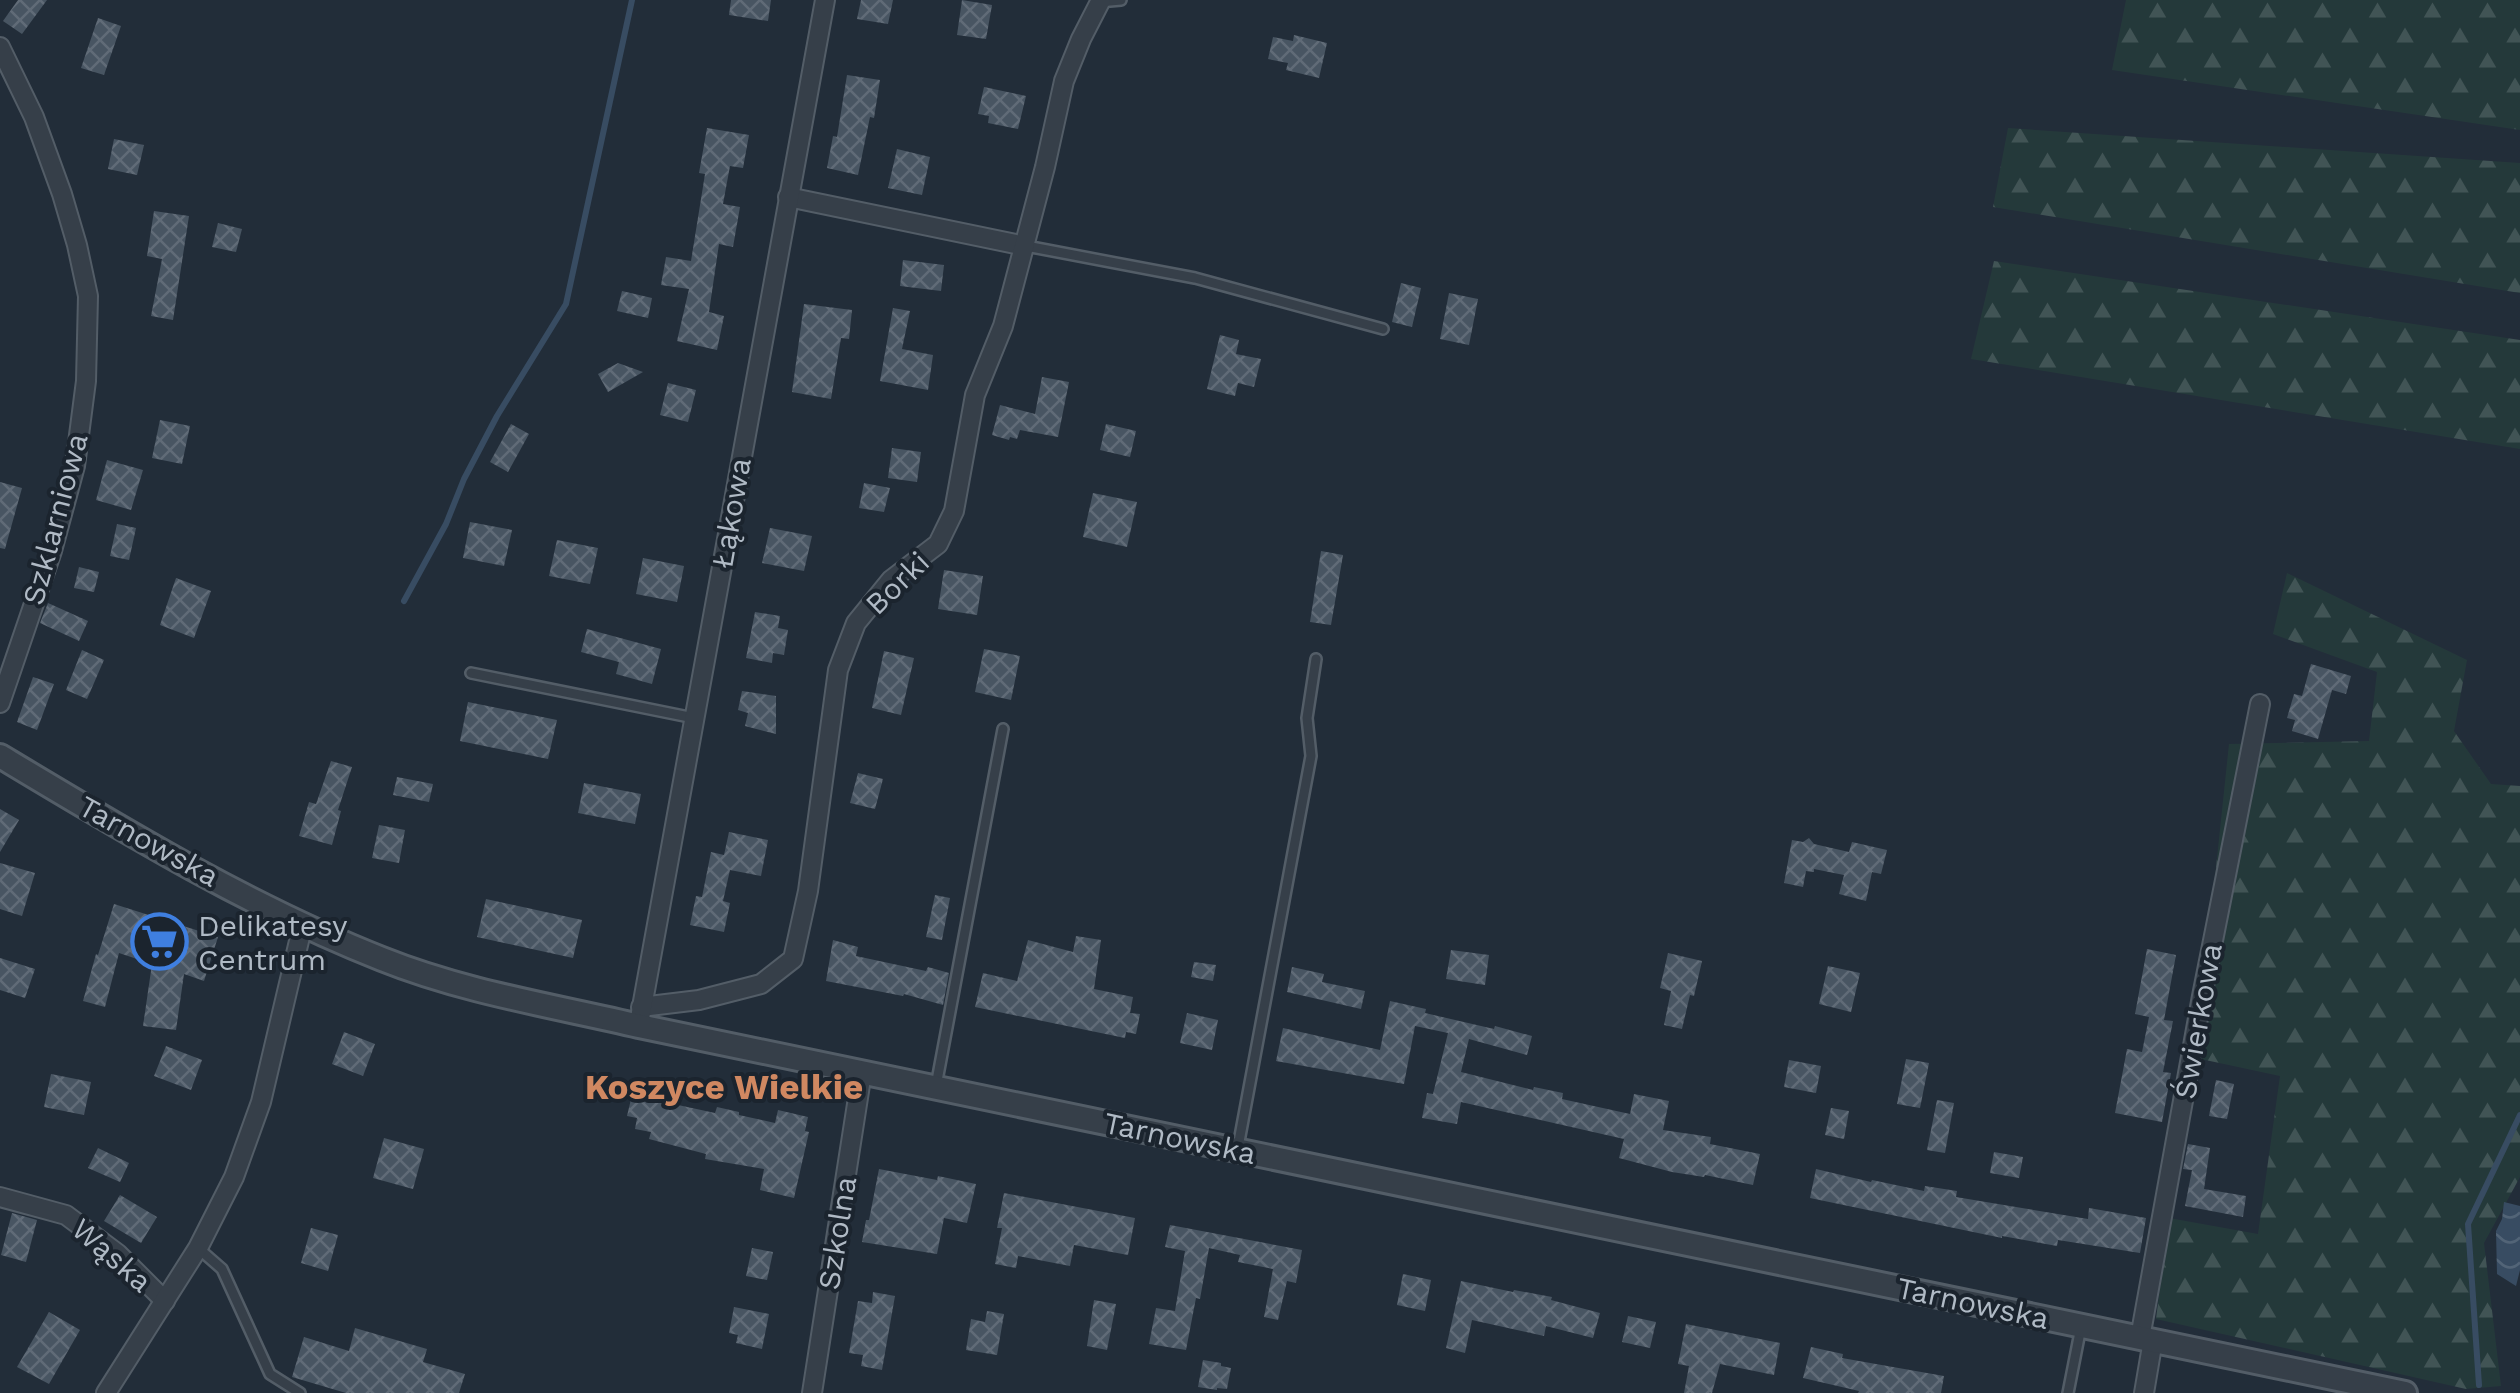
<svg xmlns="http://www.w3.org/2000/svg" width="2520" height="1393" font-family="'Work Sans',sans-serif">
	<defs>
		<pattern id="forest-firs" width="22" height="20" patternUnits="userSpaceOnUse" patternTransform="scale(2.5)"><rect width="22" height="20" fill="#24393a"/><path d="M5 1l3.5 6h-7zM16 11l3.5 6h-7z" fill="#415455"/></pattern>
		<pattern id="water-waves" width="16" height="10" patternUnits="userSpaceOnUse" patternTransform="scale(2.5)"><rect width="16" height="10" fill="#384c62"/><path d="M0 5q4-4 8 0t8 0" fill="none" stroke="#526477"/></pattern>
		<pattern id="building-cross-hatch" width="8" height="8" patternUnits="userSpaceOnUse" patternTransform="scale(2.5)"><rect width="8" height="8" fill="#485562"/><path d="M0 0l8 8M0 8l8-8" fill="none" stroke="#606b77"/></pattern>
	</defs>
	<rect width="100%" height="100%" fill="#222d39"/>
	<g fill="url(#forest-firs)">
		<polygon points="2126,0 2520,0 2520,130 2112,70"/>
		<polygon points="2008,128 2520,163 2520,293 1993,207"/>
		<polygon points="1994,261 2520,340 2520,449 1971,359"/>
		<polygon points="2287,573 2467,660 2454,731 2491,784 2520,786 2520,1177 2484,1243 2501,1386 2466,1389 2156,1319 2169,1218 2258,1234 2280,1076 2196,1058 2229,744 2369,741 2377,672 2273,634"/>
	</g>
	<polygon fill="url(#water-waves)" points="2504,1202 2520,1206 2520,1270 2516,1286 2497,1274 2496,1231 2502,1219"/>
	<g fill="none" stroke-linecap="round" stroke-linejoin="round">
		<g stroke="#384c62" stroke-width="6">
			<polyline points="404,601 446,524 464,479 497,416 566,304 632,0"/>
			<polyline points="2479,1385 2468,1224 2520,1115"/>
		</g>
	</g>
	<g fill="url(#building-cross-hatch)">
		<polygon points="18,0 47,0 22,34 3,21"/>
		<polygon points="731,0 771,0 768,21 729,15"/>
		<polygon points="861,0 893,0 888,24 857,19"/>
		<polygon points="962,0 992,5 986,39 957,35"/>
		<polygon points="98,18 121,26 104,75 81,68"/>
		<polygon points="1294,35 1327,43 1319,78 1286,70 1288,63 1268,59 1273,37 1293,41"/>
		<polygon points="847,75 880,80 874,118 870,117 858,175 827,168 833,136 837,137"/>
		<polygon points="984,87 1026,96 1018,129 988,123 989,116 978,114"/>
		<polygon points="707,128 749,135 743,168 730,166 723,204 740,207 733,247 719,244 709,312 724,316 717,350 677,341 689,289 661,285 666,257 691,261 705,174 699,173"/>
		<polygon points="114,139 144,145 137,175 108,169"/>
		<polygon points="897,149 930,157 922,195 888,188"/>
		<polygon points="154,211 189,216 173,320 151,316 162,259 147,256"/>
		<polygon points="218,223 242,229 236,252 212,247"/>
		<polygon points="903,260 944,265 941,291 900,286"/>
		<polygon points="1401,283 1421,288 1412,327 1392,322"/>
		<polygon points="622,291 652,298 648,318 617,311"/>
		<polygon points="1449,293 1478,299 1469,345 1440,339"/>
		<polygon points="804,304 852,310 849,339 841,338 831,399 792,392"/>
		<polygon points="893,308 910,311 902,349 933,355 928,390 880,381"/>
		<polygon points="1220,335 1239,340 1236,354 1261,359 1254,387 1238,383 1235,396 1207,389"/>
		<polygon points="618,363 643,372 608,392 598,374"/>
		<polygon points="1042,377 1069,382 1058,437 1020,430 1017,439 1010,437 1009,440 992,435 1000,405 1035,414"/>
		<polygon points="668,383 696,390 688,422 660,415"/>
		<polygon points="160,420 190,426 182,464 152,458"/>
		<polygon points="511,424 529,434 508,472 490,462"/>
		<polygon points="1106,424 1136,431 1130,457 1100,450"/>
		<polygon points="892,448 921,452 917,482 888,478"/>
		<polygon points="107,460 143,470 131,510 96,500"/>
		<polygon points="0,482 22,488 5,549 0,548"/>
		<polygon points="864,483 890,488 884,512 859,508"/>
		<polygon points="1093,493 1137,502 1127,547 1083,537"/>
		<polygon points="470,522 512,530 504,566 463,558"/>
		<polygon points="117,524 136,528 129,560 110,556"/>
		<polygon points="770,528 812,536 804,571 762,563"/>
		<polygon points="557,540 598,548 590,584 549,576"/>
		<polygon points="1321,551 1343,555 1331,625 1310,622"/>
		<polygon points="643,558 684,566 677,602 636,594"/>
		<polygon points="79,567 99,572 94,592 74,588"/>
		<polygon points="944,570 983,576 977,615 938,609"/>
		<polygon points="176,578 211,591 194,638 160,625"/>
		<polygon points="48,603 88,621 79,641 40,623"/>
		<polygon points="755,612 780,616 778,628 788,630 784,655 773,653 772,663 746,658"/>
		<polygon points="587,629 661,649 652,684 616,674 619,662 581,652"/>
		<polygon points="984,649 1020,656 1011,700 975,692"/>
		<polygon points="82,650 104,660 87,699 66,690"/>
		<polygon points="884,651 914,658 901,715 872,708"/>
		<polygon points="2311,664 2351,676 2346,694 2332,690 2318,739 2292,731 2295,720 2287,718 2294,694 2302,696"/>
		<polygon points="33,677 54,684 37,730 17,722"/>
		<polygon points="742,691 776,696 776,734 745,726 748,713 738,710"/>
		<polygon points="468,702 557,720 548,759 460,741"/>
		<polygon points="331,761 352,767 338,810 341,811 332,845 299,836 309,802 316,804"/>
		<polygon points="858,773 883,779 875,809 850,803"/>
		<polygon points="397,777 433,784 429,802 393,795"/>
		<polygon points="584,783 641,794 635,824 578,813"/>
		<polygon points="0,809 19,820 0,852"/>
		<polygon points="379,825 405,830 399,863 372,858"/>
		<polygon points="729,832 768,840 761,876 730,870 723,901 730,903 724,932 690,925 696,896 702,897 711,852 724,855"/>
		<polygon points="1809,838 1814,844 1849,852 1852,842 1887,850 1881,874 1872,872 1866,901 1839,894 1844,875 1814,869 1814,872 1806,871 1803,887 1784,883 1792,840 1803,842"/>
		<polygon points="0,863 35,873 22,916 0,909"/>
		<polygon points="935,895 950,898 942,940 926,937"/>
		<polygon points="486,899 582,920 573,958 477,937"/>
		<polygon points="114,904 218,937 204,981 184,974 176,1030 143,1026 152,964 119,953 105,1007 83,1001 96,954 98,955"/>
		<polygon points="1076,936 1101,940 1094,989 1133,997 1130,1013 1140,1014 1136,1034 1126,1032 1125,1038 975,1007 983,973 1017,981 1028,940 1073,952"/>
		<polygon points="833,940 858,947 856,956 926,971 928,967 949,973 943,1005 904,994 903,996 826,981"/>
		<polygon points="2147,949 2176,955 2164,1020 2173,1021 2163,1072 2171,1073 2162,1122 2115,1113 2127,1049 2142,1052 2149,1017 2135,1014"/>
		<polygon points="1451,950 1489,955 1485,985 1446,979"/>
		<polygon points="1668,953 1702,961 1694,996 1690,995 1682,1029 1664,1025 1671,991 1660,988"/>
		<polygon points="0,958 35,969 25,998 0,990"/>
		<polygon points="1194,962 1216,965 1213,981 1191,977"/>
		<polygon points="1828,966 1860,973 1851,1012 1819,1004"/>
		<polygon points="1292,967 1324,974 1322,982 1365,991 1361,1009 1287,992"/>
		<polygon points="1390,1001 1426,1009 1425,1013 1494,1029 1495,1026 1532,1036 1527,1055 1469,1039 1461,1072 1533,1090 1534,1087 1563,1093 1562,1099 1630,1114 1634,1094 1669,1101 1663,1130 1711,1137 1710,1144 1760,1154 1753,1185 1705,1175 1704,1177 1672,1172 1619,1158 1624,1139 1461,1102 1457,1124 1422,1118 1427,1093 1433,1094 1448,1033 1415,1026 1404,1084 1276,1061 1283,1028 1380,1050"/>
		<polygon points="1187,1013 1218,1020 1212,1050 1180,1043"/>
		<polygon points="344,1032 375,1044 363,1076 332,1064"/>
		<polygon points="166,1046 202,1060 191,1090 154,1076"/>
		<polygon points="1906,1059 1929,1063 1920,1108 1897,1104"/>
		<polygon points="1789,1060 1821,1066 1816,1093 1784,1087"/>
		<polygon points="51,1074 91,1082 84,1115 44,1107"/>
		<polygon points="2216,1080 2234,1084 2227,1119 2209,1116"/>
		<polygon points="632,1095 715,1113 717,1107 739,1112 739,1115 775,1123 778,1110 808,1117 805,1131 809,1132 794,1198 760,1190 764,1169 705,1159 706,1154 649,1139 651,1132 635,1129 637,1118 627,1116"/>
		<polygon points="1937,1100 1954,1103 1945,1153 1927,1150"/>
		<polygon points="1831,1108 1849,1111 1844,1139 1825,1135"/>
		<polygon points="384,1138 424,1149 413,1189 373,1178"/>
		<polygon points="2188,1144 2210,1148 2204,1189 2246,1196 2243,1217 2185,1206 2192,1170 2183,1169"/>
		<polygon points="98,1148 129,1163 120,1182 88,1168"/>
		<polygon points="1994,1152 2023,1157 2019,1178 1990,1173"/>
		<polygon points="879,1169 937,1180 938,1176 976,1184 967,1223 944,1218 937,1254 862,1242 866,1220 869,1220"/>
		<polygon points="1816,1169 1871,1182 1872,1180 1924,1191 1925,1186 1957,1191 1956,1197 2088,1219 2089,1208 2146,1218 2140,1253 2058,1240 2057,1246 2002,1236 2002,1238 1810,1198"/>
		<polygon points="1004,1193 1135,1218 1128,1255 1074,1245 1070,1266 1018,1256 1016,1268 995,1264 1002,1228 997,1228"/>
		<polygon points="120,1195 157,1217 141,1243 104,1221"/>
		<polygon points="12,1213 37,1220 26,1262 1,1255"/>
		<polygon points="1170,1225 1302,1250 1296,1283 1287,1281 1278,1320 1264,1317 1273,1269 1238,1262 1240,1255 1209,1248 1200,1299 1196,1298 1186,1350 1149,1344 1156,1308 1175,1311 1185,1251 1165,1247"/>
		<polygon points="311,1228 338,1235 328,1271 301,1263"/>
		<polygon points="752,1248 773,1252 767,1280 746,1276"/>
		<polygon points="1403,1274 1431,1280 1425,1311 1397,1305"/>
		<polygon points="1461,1281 1513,1292 1514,1290 1552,1297 1551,1300 1600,1313 1593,1338 1546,1326 1544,1336 1472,1320 1465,1353 1446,1348"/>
		<polygon points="873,1292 895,1296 882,1370 861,1366 863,1355 849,1353 858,1301 872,1303"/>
		<polygon points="1094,1300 1116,1304 1107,1350 1087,1346"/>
		<polygon points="734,1307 769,1314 762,1349 736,1343 738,1335 729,1333"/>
		<polygon points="987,1311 1004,1314 997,1355 966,1350 971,1319 985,1322"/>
		<polygon points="49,1312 80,1330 49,1384 17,1367"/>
		<polygon points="1628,1316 1656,1322 1650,1348 1622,1342"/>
		<polygon points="1686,1324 1780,1343 1774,1375 1720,1364 1712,1393 1684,1393 1689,1366 1678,1364"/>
		<polygon points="355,1328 427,1349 423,1362 465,1374 459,1393 346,1393 292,1377 304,1337 349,1351"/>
		<polygon points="1811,1347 1843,1354 1842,1358 1944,1376 1941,1393 1858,1393 1859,1391 1803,1378"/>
		<polygon points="1203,1360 1221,1363 1221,1366 1231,1368 1227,1389 1217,1388 1217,1390 1198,1387"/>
	</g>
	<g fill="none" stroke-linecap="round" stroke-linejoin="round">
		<defs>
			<g id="service">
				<polyline points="1099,2 1121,0"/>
				<polyline points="1026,246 1195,278 1383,329"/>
				<polyline points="471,673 694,718"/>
				<polyline points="936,1086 1003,729"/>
				<polyline points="1238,1147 1311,756 1307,718 1316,659"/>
				<polyline points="198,1248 222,1269 270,1374 300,1393"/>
				<polyline points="2068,1393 2081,1327"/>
			</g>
			<g id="minor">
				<polyline points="0,47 34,117 62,194 77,245 88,296 86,381 75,466 52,551 0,703"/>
				<polyline points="788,197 1025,246"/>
				<polyline points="641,1007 699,1000 761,984 793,959 808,891 838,670 856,623 891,580 938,544 954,511 975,395 1003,326 1045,167 1064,81 1081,39 1101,0"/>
				<polyline points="640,1018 825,0"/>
				<polyline points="0,1197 66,1215 118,1254 165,1301"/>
				<polyline points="2140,1338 2202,996 2260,704"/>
				<polyline points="106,1393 198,1248 234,1177 261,1102 303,924"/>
				<polyline points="812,1393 862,1072"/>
				<polyline points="2144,1393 2153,1340"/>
			</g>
			<path id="tertiary" d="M 0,756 C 123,830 248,906 382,959 C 464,992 554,1006 639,1026 L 2405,1393"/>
		</defs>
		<use href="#service" stroke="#535d67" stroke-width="14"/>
		<use href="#minor" stroke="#535d67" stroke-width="22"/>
		<use href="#tertiary" stroke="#535d67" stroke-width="28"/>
		<use href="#service" stroke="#363f49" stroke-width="9"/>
		<use href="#minor" stroke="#363f49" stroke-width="18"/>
		<use href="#tertiary" stroke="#363f49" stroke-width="22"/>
	</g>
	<defs>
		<symbol id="supermarket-ring" viewBox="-11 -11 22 22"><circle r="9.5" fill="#1b242e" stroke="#3f7fe0" stroke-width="1.5"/><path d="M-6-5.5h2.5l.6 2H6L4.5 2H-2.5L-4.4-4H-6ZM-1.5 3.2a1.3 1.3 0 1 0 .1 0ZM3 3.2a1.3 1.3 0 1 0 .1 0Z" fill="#3f7fe0"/></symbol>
	</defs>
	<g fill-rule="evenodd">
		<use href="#supermarket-ring" x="128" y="910" width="63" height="63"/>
	</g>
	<g text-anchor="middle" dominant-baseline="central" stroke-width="8" stroke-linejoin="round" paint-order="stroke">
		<g font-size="30" fill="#b0bac5" stroke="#1b242e">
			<text transform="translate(731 513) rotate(-80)">Łąkowa</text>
			<text transform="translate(55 519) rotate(-75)">Szklarniowa</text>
			<text transform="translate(897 583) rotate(-44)">Borki</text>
			<text transform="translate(149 841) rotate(29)">Tarnowska</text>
			<text transform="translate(2198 1021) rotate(-80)">Świerkowa</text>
			<text transform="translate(1180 1138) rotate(12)">Tarnowska</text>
			<text transform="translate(837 1233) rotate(-81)">Szkolna</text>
			<text transform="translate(112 1255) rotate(41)">Wąska</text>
			<text transform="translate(1973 1303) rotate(12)">Tarnowska</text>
		</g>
		<g font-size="30" fill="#b0bac5" stroke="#1b242e" text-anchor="start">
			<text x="198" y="925">Delikatesy<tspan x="198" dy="34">Centrum</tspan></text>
		</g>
		<g font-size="35" font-weight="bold" fill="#d08861" stroke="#1b242e">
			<text x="724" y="1087">Koszyce Wielkie</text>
		</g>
	</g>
</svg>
